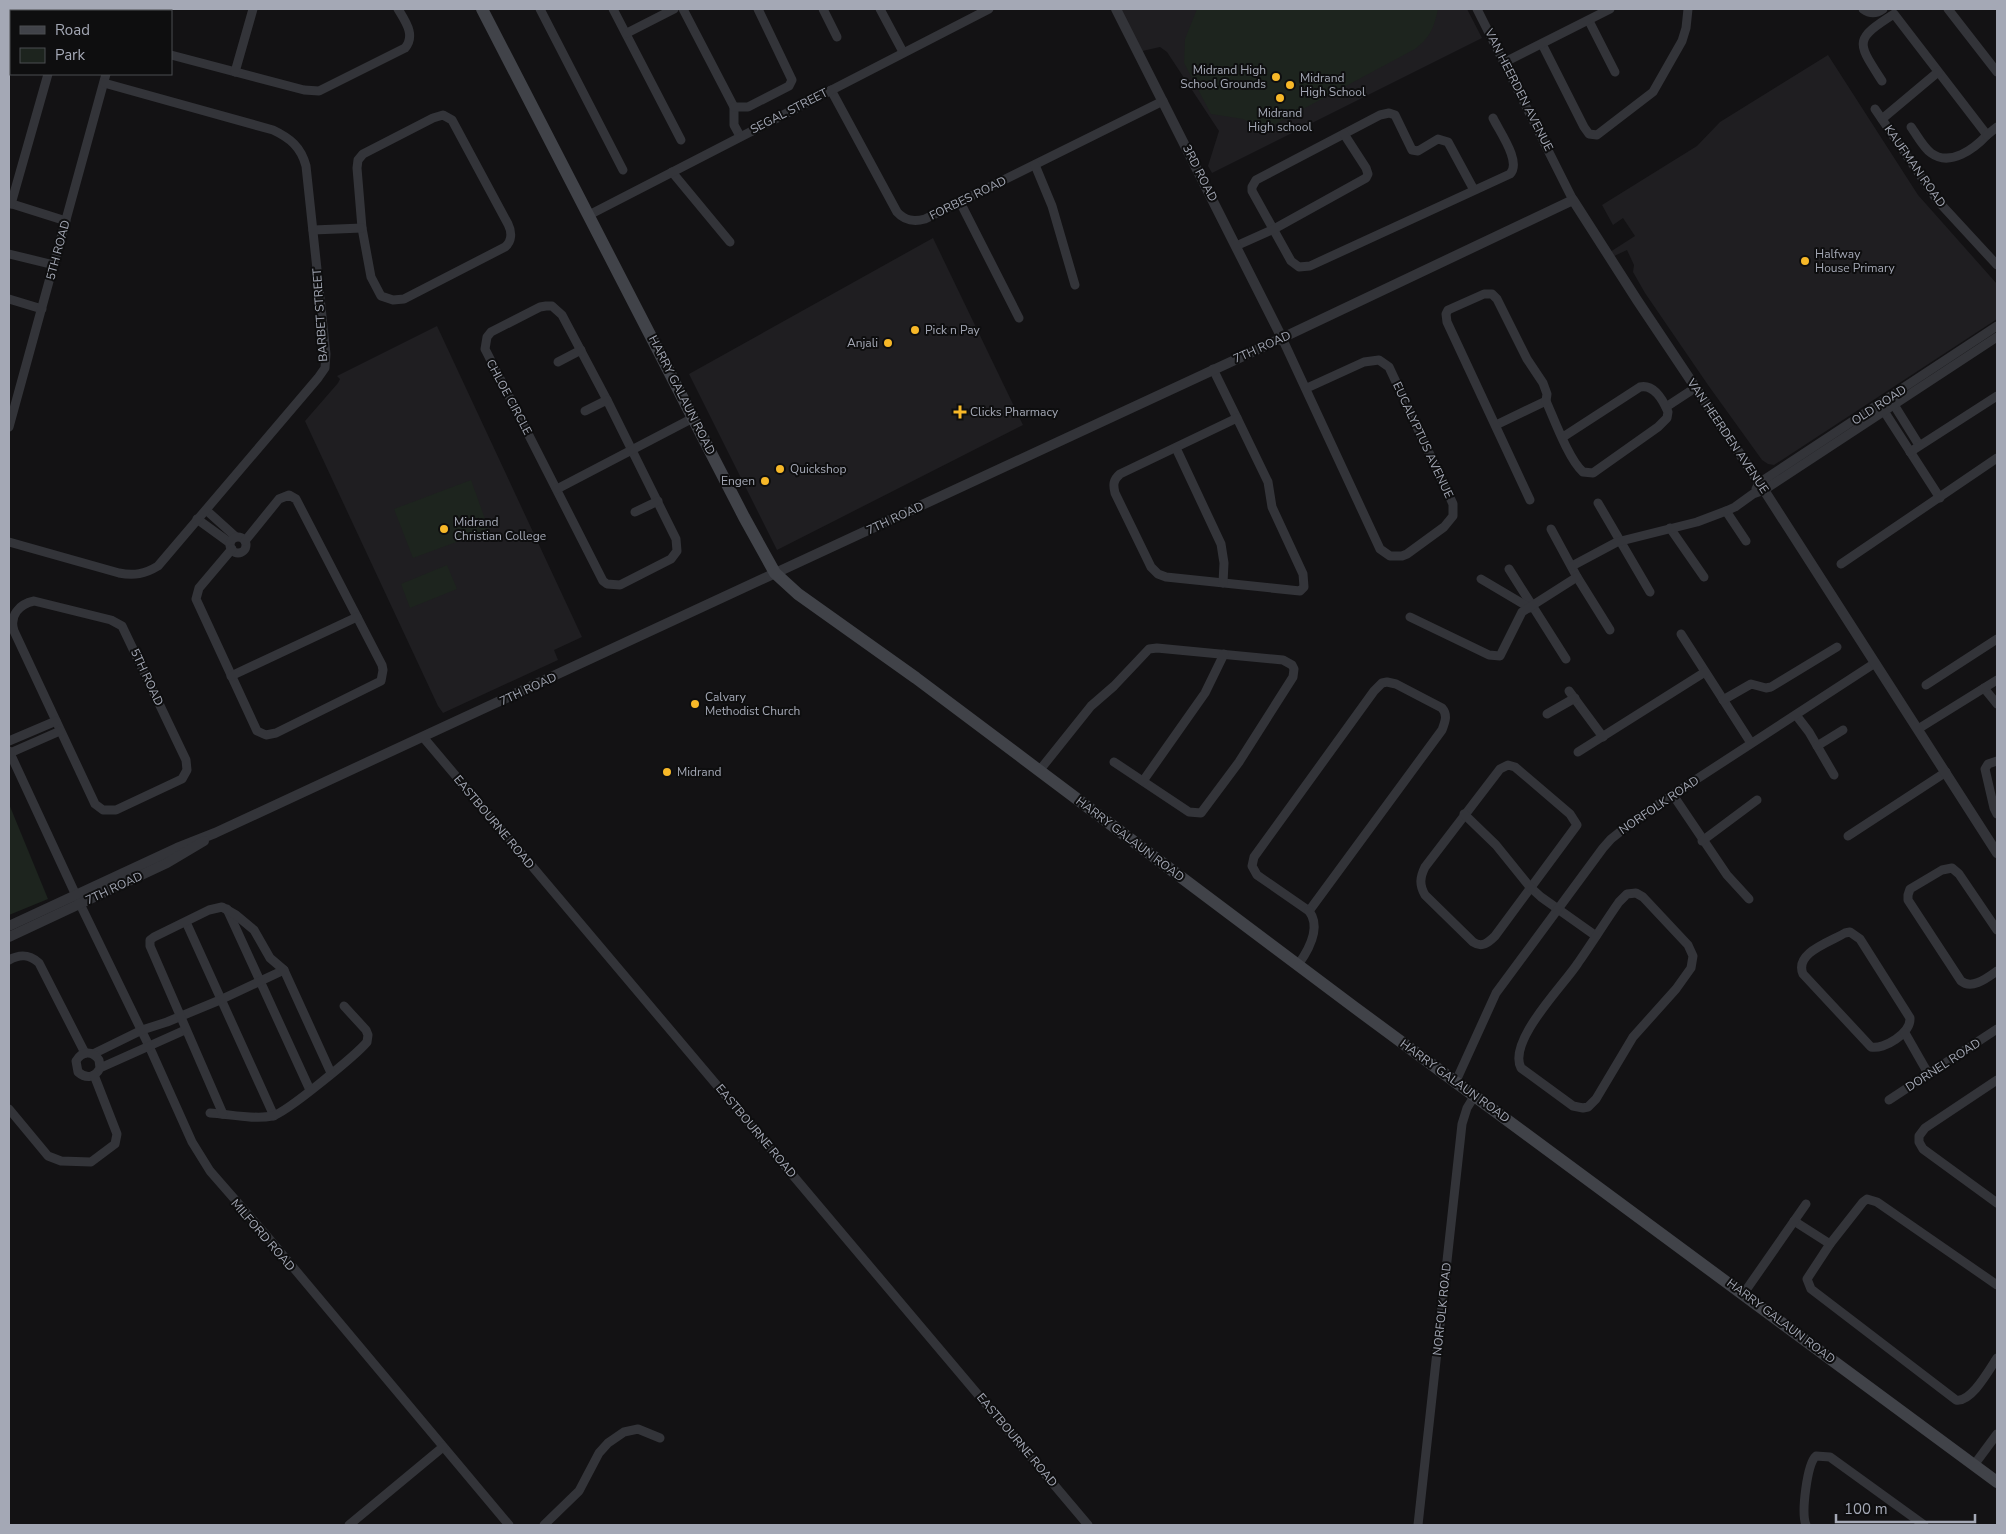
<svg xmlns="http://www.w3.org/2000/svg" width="2006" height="1534" font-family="'Nunito Sans',sans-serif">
	<rect width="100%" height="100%" fill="#131214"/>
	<g fill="#1f1e21">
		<polygon points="1119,9 1467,9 1482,38 1212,173 1208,166 1219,131 1167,52 1160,47 1138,52"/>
		<polygon points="1828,55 1918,195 1997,284 1997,319 1774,465 1768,464 1762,460 1708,385 1645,293 1633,272 1634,265 1627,250 1612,257 1610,252 1635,236 1623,218 1613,225 1602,205 1697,146 1720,122"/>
		<polygon points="933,238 1023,425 777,550 689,374"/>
		<polygon points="437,326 582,637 554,650 558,660 443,713 438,706 305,421 338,383 340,379 337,376"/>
	</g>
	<g fill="#1d241e">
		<path d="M 1197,9 L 1438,9 C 1434,27 1431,37 1415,49 L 1264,130 L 1243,119 L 1211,114 L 1184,63 L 1185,39 Z"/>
		<polygon points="471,480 489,530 413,558 394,509"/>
		<polygon points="447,565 457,589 410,608 401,584"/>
		<polygon points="9,804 48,899 9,915"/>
	</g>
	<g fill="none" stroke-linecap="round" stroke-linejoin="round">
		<g stroke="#333439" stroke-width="9">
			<polyline points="540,9 623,170"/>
			<polyline points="613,9 681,140"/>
			<polyline points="683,9 734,107 734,125 740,136"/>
			<polyline points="823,9 837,37"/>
			<polyline points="880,9 903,52"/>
			<polyline points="1477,9 1573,200"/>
			<path d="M 1863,9 C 1870,14 1876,14 1883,9"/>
			<polyline points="1948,9 1997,72"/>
			<polyline points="48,11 49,9"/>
			<polyline points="124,11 124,9"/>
			<polyline points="1589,21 1615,72"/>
			<polyline points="627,33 674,9"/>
			<polyline points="1542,44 1584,127 1589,134 1597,135 1653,92 1682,41 1686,28 1688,9"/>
			<polyline points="9,48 11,48"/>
			<path d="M 171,55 L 304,90 L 319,91 L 405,48 C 416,35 405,21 398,9"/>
			<polyline points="1505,62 1610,9"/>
			<polyline points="235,72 253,9"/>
			<path d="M 1882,81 C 1857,42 1853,40 1894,14 L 1987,135 C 1974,149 1950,167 1931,153 C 1923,147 1917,135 1911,127"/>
			<path d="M 831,90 L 897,212 C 905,221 914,222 925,219 L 1163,101"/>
			<polyline points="734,107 748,107 789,86 792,80 758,9"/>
			<polyline points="1875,109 1937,200 1997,265"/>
			<path d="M 443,115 L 452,120 L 508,224 C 512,232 512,241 505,247 L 404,299 L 393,300 L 381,296 L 371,277 L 362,228 L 357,168 L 358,160 L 363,154 L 433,118 Z"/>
			<polyline points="1882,119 1938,72"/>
			<polyline points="1987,135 1997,127"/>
			<polyline points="1035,165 1052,206 1075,285"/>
			<polyline points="672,172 730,242"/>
			<path d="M 1474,190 L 1448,142 L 1438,139 L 1418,151 L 1412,150 L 1395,115 L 1389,113 L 1380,115 L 1256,180 L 1252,187 L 1252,191 L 1291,261 L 1299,267 L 1310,266 L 1510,174 C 1522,162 1499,131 1493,118"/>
			<polyline points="960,202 1019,318"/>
			<polyline points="9,203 66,221"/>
			<polyline points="11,204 48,74"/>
			<polyline points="589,215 989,9"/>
			<polyline points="313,230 362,228"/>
			<polyline points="1236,246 1274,229 1366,178 1368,174 1366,168 1344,134"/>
			<polyline points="9,254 54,265"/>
			<polyline points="9,299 42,309"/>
			<polygon points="546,306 552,306 562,315 607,400 676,539 677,551 671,559 620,585 607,584 603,581 485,349 487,337 491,332 540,307"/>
			<polyline points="1282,338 1380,549 1390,556 1402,556 1407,554 1444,527 1453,516 1453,504 1389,367 1379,360 1364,362 1307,388"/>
			<polyline points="558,362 581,350"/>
			<polyline points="1213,369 1237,418"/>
			<polyline points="1891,400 1919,445"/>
			<polyline points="1666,407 1695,388"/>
			<polyline points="1882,408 1940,498"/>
			<polyline points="585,411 607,400"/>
			<path d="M 1237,418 L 1268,482 L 1272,507 L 1303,574 L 1304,587 L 1300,591 L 1166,577 L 1158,574 L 1151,567 L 1115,493 C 1113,485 1113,480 1120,474 Z"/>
			<polyline points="1496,425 1546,401"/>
			<polyline points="9,427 106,74"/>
			<polyline points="1176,448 1221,544 1224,563 1223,583"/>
			<polyline points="1910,452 1997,396"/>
			<polyline points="557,489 693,418"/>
			<polyline points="1756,489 1759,483 1997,326"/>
			<path d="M 1530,500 L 1447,322 L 1446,314 L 1448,310 L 1484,294 L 1492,294 L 1497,299 L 1527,359 L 1543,383 L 1547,394 L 1546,401 C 1554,419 1569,460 1583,472 L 1593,473 L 1658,427 L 1667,418 L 1668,412 C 1663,400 1654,384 1640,387 L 1563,437"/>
			<polyline points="1598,503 1650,592"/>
			<polyline points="206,510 236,537"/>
			<polyline points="1726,511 1746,541"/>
			<polyline points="635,512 658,501"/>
			<polyline points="197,519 230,543"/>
			<polyline points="1670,528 1704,577"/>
			<polyline points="1551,529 1577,577 1610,630"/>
			<circle cx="238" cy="545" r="8"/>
			<path d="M 9,542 L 119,573 C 134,576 145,574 158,566 L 318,378 L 325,368 L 326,354 L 306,166 C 301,147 290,138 273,130 L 104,83"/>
			<polyline points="232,549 199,588 196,599 257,731 266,735 276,733 381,681 383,670 382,665 296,499 289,495 279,499 245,541"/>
			<polyline points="1841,564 1997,458"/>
			<polyline points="1572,566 1617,542 1697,522 1726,511 1735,507 1753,494 1764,490 1997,337"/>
			<polyline points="1509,569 1566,659"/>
			<polyline points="1481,579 1530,608"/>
			<path d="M 34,601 L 111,620 L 122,626 L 186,760 L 187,770 L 182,779 L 116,810 L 103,810 L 95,804 L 14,631 C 9,616 19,604 34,601 Z"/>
			<polyline points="1410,617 1489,655 1500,656 1522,612 1577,577"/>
			<polyline points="1681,634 1751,743"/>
			<polyline points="231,676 357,617"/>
			<path d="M 1387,682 L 1396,684 L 1442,708 C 1448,715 1445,722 1442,730 L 1309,911 L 1257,875 L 1252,866 L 1254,857 L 1374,691 L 1382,683 Z"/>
			<polyline points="1926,685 1997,639"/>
			<polyline points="1984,688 1997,704"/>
			<polyline points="1569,691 1603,737"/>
			<polyline points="1723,700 1751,684 1766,688 1771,687 1837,647"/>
			<polyline points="1547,714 1575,698"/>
			<polyline points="1796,715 1809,732 1834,775"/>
			<polyline points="1918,729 1997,680"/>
			<polyline points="423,737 1088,1525"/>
			<polyline points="9,741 56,721"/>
			<polyline points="1817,746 1843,730"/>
			<polyline points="9,751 80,904 149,1046 192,1142 210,1171 266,1235 509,1525"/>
			<polyline points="1578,752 1705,672"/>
			<polyline points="10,753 60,731"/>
			<polyline points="1997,761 1988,764 1985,769 1994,808 1997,814"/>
			<path d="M 1508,765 L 1515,767 L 1570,814 L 1577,825 L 1495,936 C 1488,943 1482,948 1473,942 L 1425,895 C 1419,885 1420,877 1425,867 L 1500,769 Z"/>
			<polyline points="1039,771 1091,706 1114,686 1149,649 1157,648 1283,660 1292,665 1294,669 1293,677 1239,762 1201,813 1189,812 1114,762"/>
			<polyline points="1143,781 1205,693 1224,654"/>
			<polyline points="1673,795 1727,875 1749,899"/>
			<polyline points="1464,814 1496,845 1530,887 1541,897 1596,936"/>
			<polyline points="1848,836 1946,772"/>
			<polyline points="1702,841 1757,800"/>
			<path d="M 1636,893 L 1643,897 L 1688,945 L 1693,956 L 1691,968 L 1676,989 L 1633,1037 L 1596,1099 L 1588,1107 L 1583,1108 L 1573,1106 L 1521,1068 C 1507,1041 1564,985 1578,963 C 1592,943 1605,922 1619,902 L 1627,894 Z"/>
			<polyline points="227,909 310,1090"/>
			<polyline points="186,922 274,1116"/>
			<path d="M 1997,930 L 1959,874 L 1952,868 L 1942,870 L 1910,889 L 1908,895 L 1908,900 L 1961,981 C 1972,990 1987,978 1997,971"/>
			<path d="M 1850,932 L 1860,939 L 1910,1018 C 1911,1033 1884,1050 1871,1047 L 1803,974 C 1794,953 1830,942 1845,933 Z"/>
			<path d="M 9,960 C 20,954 29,954 39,963 L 85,1053"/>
			<path d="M 1298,965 C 1308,951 1322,928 1309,911"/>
			<polyline points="1905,1033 1929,1075"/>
			<polyline points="93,1054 142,1030 167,1022 220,1000 284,970"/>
			<path d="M 100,1068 L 99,1060 C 92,1050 82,1051 76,1061 L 78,1072 C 86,1079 95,1078 100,1068 L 185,1030"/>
			<polyline points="1997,1080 1925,1128 1919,1136 1919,1142 1923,1149 1997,1203"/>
			<polyline points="1456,1081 1496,993 1603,848 1611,839 1640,816 1875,663"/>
			<polyline points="1889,1100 1997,1029"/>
			<polyline points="9,1109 48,1156 61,1161 91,1162 115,1144 117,1134 94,1075"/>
			<path d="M 210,1113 C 228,1114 255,1120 272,1116 C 285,1114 357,1054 367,1042 L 368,1035 L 366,1030 L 344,1006"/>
			<polyline points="223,1114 150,946 150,940 154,937 209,910 222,907 236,915 254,930 270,958 284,970 331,1073"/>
			<polyline points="1794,1221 1830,1244"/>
			<path d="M 1997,1285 L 1877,1202 L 1867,1199 L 1863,1202 L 1830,1244 L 1807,1279 L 1811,1289 L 1956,1400 C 1971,1403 1989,1370 1997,1358"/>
			<polyline points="1744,1293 1806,1204"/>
			<polyline points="1974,1465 1997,1434"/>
			<polyline points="349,1525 443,1447"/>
			<polyline points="544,1525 579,1491 599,1453 608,1443 624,1432 638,1429 660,1438"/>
			<polyline points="1418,1525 1462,1124 1467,1108 1475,1095"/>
			<path d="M 1806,1525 C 1801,1513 1807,1464 1816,1456 L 1830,1457 L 1924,1525"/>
		</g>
		<g stroke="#333439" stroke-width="10">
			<polyline points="1116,9 1282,338"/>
			<polyline points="9,926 177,848 215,833 1282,338 1573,200 1637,300 1764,490 1997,853"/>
			<polyline points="9,937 167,863 204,841"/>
		</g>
		<polyline stroke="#414349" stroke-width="12" points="482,9 744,517 775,573 798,594 916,678 1354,1007 1997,1482"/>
	</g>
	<g fill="#f7b828" stroke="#0e0e0f" stroke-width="2">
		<circle cx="1276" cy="77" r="5"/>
		<circle cx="1290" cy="85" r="5"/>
		<circle cx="1280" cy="98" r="5"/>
		<circle cx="1805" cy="261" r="5"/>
		<circle cx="915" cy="330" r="5"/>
		<circle cx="888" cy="343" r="5"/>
		<path d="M957.5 404.5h5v5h5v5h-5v5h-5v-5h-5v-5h5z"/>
		<circle cx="780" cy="469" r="5"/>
		<circle cx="765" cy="481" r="5"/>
		<circle cx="444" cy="529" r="5"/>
		<circle cx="695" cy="704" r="5"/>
		<circle cx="667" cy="772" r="5"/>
	</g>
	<g text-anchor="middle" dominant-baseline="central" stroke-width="4" stroke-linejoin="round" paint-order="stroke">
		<g font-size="12" fill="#a4a8b5" stroke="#0e0e0f" text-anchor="start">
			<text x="1266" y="70" text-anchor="end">Midrand High<tspan x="1266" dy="14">School Grounds</tspan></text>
			<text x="1300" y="78">Midrand<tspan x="1300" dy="14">High School</tspan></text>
			<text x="1280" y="113" text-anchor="middle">Midrand<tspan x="1280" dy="14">High school</tspan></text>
			<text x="1815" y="254">Halfway<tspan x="1815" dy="14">House Primary</tspan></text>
			<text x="925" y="330">Pick n Pay</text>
			<text x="878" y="343" text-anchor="end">Anjali</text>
			<text x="970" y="412">Clicks Pharmacy</text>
			<text x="790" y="469">Quickshop</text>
			<text x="755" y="481" text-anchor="end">Engen</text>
			<text x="454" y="522">Midrand<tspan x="454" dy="14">Christian College</tspan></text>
			<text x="705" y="697">Calvary<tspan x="705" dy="14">Methodist Church</tspan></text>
			<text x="677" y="772">Midrand</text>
		</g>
		<g font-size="12" fill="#a4a8b5" stroke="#0e0e0f">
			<text transform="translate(1519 90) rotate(63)">VAN HEERDEN AVENUE</text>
			<text transform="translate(789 111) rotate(-27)">SEGAL STREET</text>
			<text transform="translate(1915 166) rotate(55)">KAUFMAN ROAD</text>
			<text transform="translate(1200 173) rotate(63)">3RD ROAD</text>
			<text transform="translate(968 198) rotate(-26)">FORBES ROAD</text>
			<text transform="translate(58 250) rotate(-75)">5TH ROAD</text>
			<text transform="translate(320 315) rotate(-94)">BARBET STREET</text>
			<text transform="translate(1262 347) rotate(-24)">7TH ROAD</text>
			<text transform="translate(682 395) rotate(63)">HARRY GALAUN ROAD</text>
			<text transform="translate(509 397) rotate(62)">CHLOE CIRCLE</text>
			<text transform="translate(1879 405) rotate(-33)">OLD ROAD</text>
			<text transform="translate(1728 436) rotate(56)">VAN HEERDEN AVENUE</text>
			<text transform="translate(1423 440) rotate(65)">EUCALYPTUS AVENUE</text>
			<text transform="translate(895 518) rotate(-25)">7TH ROAD</text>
			<text transform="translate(147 677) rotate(65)">5TH ROAD</text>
			<text transform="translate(528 689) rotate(-25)">7TH ROAD</text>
			<text transform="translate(1659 805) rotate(-34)">NORFOLK ROAD</text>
			<text transform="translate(494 822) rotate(50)">EASTBOURNE ROAD</text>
			<text transform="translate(1130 839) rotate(37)">HARRY GALAUN ROAD</text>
			<text transform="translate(114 888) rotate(-25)">7TH ROAD</text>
			<text transform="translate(1943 1065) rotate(-33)">DORNEL ROAD</text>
			<text transform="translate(1455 1081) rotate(36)">HARRY GALAUN ROAD</text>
			<text transform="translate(756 1131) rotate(50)">EASTBOURNE ROAD</text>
			<text transform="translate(263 1235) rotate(49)">MILFORD ROAD</text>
			<text transform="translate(1442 1309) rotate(-84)">NORFOLK ROAD</text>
			<text transform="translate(1781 1321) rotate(37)">HARRY GALAUN ROAD</text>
			<text transform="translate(1017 1440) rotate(50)">EASTBOURNE ROAD</text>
		</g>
	</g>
	<rect width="2006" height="1534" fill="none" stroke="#a4a8b5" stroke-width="20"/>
	<rect x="10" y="10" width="162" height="65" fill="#0e0e0f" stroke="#4a4c51"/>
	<rect x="20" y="26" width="25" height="8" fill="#414349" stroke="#4a4c51"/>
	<text x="55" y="35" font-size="15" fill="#a4a8b5">Road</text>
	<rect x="20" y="48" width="25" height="15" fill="#1d241e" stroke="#4a4c51"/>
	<text x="55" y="60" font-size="15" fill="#a4a8b5">Park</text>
	<path d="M1836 1514v8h139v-8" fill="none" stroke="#a4a8b5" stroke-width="2.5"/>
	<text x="1844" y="1514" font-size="15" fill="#a4a8b5" stroke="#0e0e0f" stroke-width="4" paint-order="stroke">100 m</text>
</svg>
